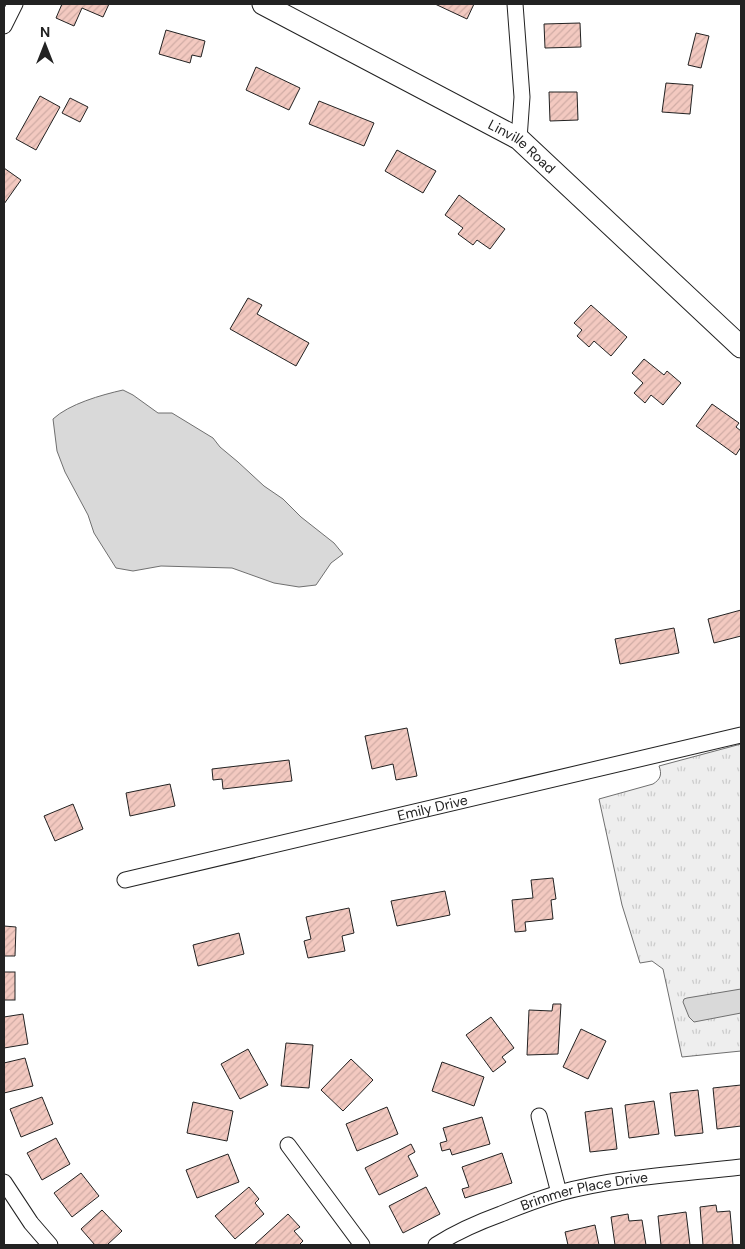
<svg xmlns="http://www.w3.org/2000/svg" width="745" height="1249" font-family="'DM Sans',sans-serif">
	<defs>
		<pattern id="grass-tufts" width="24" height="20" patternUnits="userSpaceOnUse" patternTransform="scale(1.25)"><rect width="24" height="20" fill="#eee"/><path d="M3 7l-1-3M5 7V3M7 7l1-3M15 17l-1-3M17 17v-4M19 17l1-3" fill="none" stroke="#ccc"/></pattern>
		<pattern id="building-hatch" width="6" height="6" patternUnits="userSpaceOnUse" patternTransform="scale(1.25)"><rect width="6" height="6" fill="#f3c9c0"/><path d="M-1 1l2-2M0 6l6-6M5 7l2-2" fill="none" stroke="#d0aca5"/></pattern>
	</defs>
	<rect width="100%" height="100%" fill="#fff"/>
	<path fill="url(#grass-tufts)" stroke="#6f6f6f" d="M 741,744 L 741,1051 L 682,1057 L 663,969 L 652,961 L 640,963 L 622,905 L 599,799 L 653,784 C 661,779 662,774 659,766 Z"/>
	<g fill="#d9d9d9" stroke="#6f6f6f">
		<path d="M 123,390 L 133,395 L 158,413 L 172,413 L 213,438 L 220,447 L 238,462 L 264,486 L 283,499 L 301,517 L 334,543 L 343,554 L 331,563 L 316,585 L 299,587 L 274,583 L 232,568 L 161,566 L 133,571 L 116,568 L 94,533 L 88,515 L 65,472 L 57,451 L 53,419 C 69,404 101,395 123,390 Z"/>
		<polygon points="741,989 741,1013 694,1022 689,1017 683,1002 684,999 687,998"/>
	</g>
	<g fill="url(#building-hatch)" stroke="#222">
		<polygon points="62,4 109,4 103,17 82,8 74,26 56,18"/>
		<polygon points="435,4 474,4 467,19"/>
		<polygon points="580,23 581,47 545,48 544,24"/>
		<polygon points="166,30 205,41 201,57 192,55 190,63 159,54"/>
		<polygon points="696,33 709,36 701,68 688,65"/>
		<polygon points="256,67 300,88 289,110 246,90"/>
		<polygon points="666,83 693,85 690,114 662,112"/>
		<polygon points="549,92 577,92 578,120 550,121"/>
		<polygon points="40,96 60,107 36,150 16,139"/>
		<polygon points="70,98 88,107 80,122 62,113"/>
		<polygon points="319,101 374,123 364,146 309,124"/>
		<polygon points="397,150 436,171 423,193 385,171"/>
		<polygon points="4,168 21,180 4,204"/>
		<polygon points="459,195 505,229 490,249 477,240 473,245 458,234 463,228 445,215"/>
		<polygon points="248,298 262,305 257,314 309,343 296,366 230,329"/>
		<polygon points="591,305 627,337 611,356 594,341 589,347 577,336 582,330 574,323"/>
		<polygon points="644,359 664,375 667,371 681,383 663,405 651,395 645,403 634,393 643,383 632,373"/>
		<polygon points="712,404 739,423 736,427 741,431 741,447 736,455 696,426"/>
		<polygon points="741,610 741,636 714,643 708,619"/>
		<polygon points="674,628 679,653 620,664 615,639"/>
		<polygon points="407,728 417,776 396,780 393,764 372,769 365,736"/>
		<polygon points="289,760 292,781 223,789 222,779 213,780 212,769"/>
		<polygon points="170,784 175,806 130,816 126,793"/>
		<polygon points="73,804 83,829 55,841 44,816"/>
		<polygon points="553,878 556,899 551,900 553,919 525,922 526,931 515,932 512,900 533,898 531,880"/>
		<polygon points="445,891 450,915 397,926 391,901"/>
		<polygon points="349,908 354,933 342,936 345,951 308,958 304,941 311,939 306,917"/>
		<polygon points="4,926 16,927 15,956 4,956"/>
		<polygon points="239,933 244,954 198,966 193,945"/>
		<rect x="4" y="972" width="11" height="28"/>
		<polygon points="553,1004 561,1004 558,1054 527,1055 529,1010 552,1011"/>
		<polygon points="23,1014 28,1044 4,1048 4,1017"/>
		<polygon points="491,1017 514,1048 502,1057 506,1062 493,1072 466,1035"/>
		<polygon points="581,1029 606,1041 588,1079 563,1067"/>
		<polygon points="286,1043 313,1045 309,1088 281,1086"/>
		<polygon points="248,1049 268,1085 240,1099 221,1064"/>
		<polygon points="25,1058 33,1086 4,1093 4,1063"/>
		<polygon points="351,1059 373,1080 343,1111 321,1090"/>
		<polygon points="442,1062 484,1077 474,1106 432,1091"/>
		<polygon points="741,1085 741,1126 717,1129 713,1088"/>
		<polygon points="698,1090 703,1133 675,1136 670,1093"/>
		<polygon points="42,1097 53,1124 21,1137 10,1109"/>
		<polygon points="654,1101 659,1134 629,1138 625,1105"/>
		<polygon points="193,1102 233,1111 227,1141 187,1133"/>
		<polygon points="387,1107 398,1134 357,1151 346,1124"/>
		<polygon points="612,1108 617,1149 590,1152 585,1112"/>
		<polygon points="482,1117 490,1144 452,1155 450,1149 442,1151 440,1143 447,1141 443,1128"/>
		<polygon points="56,1138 70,1164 42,1180 27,1153"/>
		<polygon points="411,1144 415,1152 408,1156 418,1176 379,1195 365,1168"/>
		<polygon points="502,1153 512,1183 465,1198 462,1189 469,1187 462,1167"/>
		<polygon points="228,1154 239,1182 197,1198 186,1170"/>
		<polygon points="81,1173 99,1196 72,1217 54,1193"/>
		<polygon points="249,1187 259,1199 255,1203 264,1214 235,1239 215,1216"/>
		<polygon points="426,1187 440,1214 403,1233 389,1206"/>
		<polygon points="716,1205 717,1212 730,1211 733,1245 703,1245 700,1207"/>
		<polygon points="102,1210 122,1231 107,1245 95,1245 81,1229"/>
		<polygon points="686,1212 690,1245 661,1245 658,1216"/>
		<polygon points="288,1214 300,1227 294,1231 303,1241 299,1245 254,1245"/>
		<polygon points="628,1214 629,1221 642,1220 646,1245 615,1245 611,1217"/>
		<polygon points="595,1225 599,1245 568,1245 565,1232"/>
	</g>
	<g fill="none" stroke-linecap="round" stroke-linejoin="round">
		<defs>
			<g id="minor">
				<polyline points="515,4 522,97 519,139"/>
				<polyline points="4,26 15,4"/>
				<path id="s1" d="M 125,880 L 741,735"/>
				<polyline points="539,1116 559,1193"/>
				<polyline points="288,1145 362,1245"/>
				<polyline points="4,1182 31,1223 50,1245"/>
				<path id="s2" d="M 436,1245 C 456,1232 479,1222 501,1214 C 520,1206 539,1199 559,1193 C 618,1177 681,1174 741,1167"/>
			</g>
			<g id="secondary">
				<path id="s3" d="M 263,4 L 519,139 L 741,347"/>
			</g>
		</defs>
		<use href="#minor" stroke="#222" stroke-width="17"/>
		<use href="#secondary" stroke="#222" stroke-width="23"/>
		<use href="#minor" stroke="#fff" stroke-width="15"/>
		<use href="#secondary" stroke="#fff" stroke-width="21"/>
	</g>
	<g text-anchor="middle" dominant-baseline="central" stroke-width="4" stroke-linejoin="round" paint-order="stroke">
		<g font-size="14" fill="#222" stroke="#fff">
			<text stroke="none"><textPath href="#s3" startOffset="296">Linville Road</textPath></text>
			<text stroke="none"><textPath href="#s1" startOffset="316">Emily Drive</textPath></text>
			<text stroke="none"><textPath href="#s2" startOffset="159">Brimmer Place Drive</textPath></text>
		</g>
	</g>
	<rect width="745" height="1249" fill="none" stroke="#222222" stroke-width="10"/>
	<g transform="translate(45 45)" stroke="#ffffff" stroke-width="4" paint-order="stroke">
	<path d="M0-4L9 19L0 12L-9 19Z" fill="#222222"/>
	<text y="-8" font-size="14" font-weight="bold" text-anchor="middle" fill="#222222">N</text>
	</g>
</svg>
